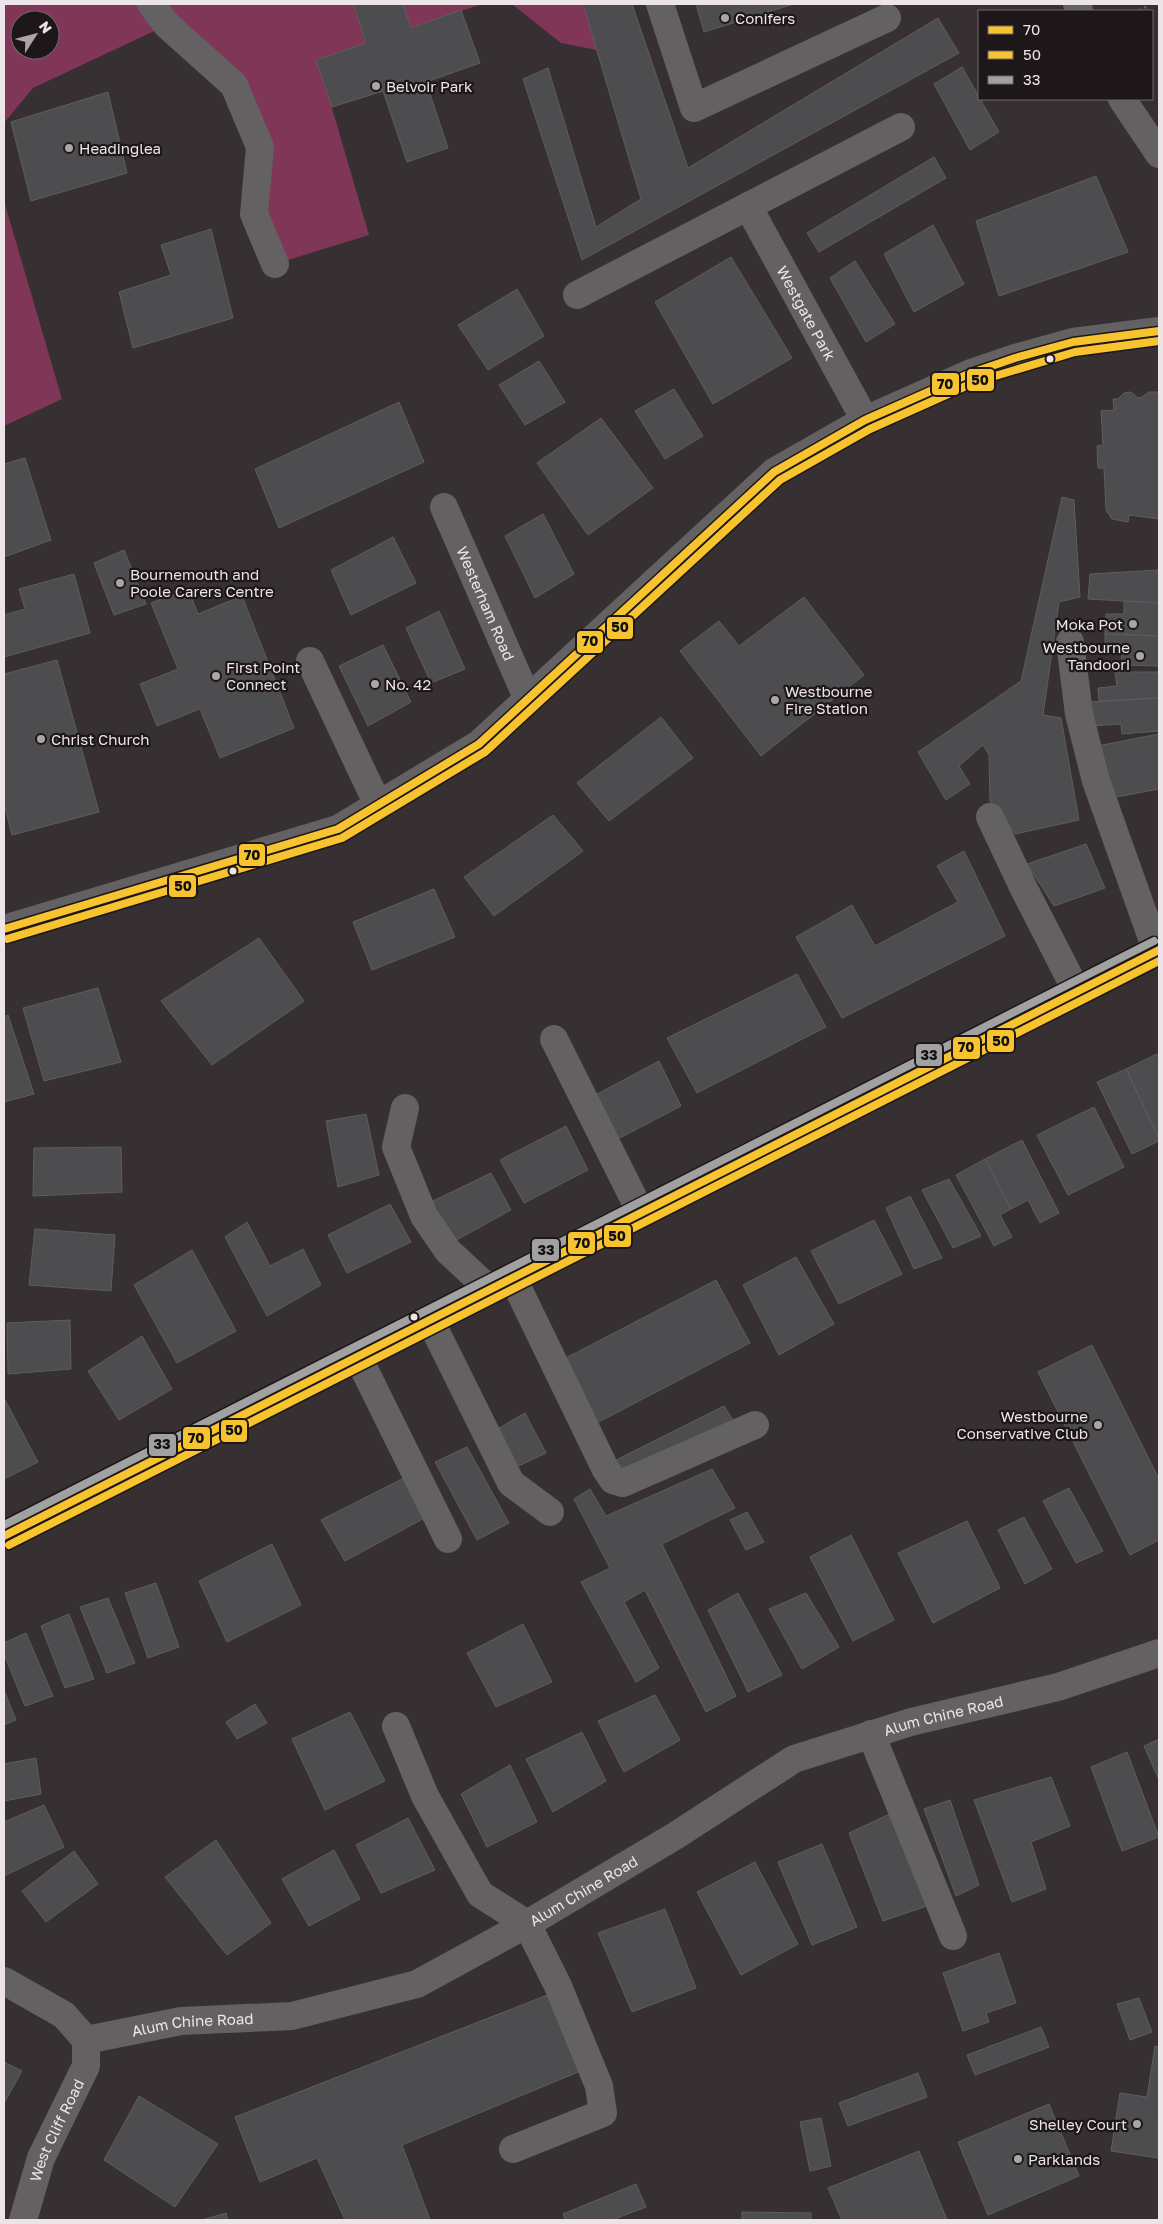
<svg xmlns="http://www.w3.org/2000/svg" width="1163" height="2224" font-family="'Golos Text',sans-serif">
	<rect width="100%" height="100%" fill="#363032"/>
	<g fill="#803657" fill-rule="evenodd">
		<path d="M 4,4 L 353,4 L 366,43 L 316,60 L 332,108 L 369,235 L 275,264 L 254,214 L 260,147 L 234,85 L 167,25 L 33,88 L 4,123 ZM 20,20 L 50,20 L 50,50 L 20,50 Z"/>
		<polygon points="403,4 482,4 411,28"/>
		<polygon points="512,4 583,4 597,50 561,43"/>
		<polygon points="4,201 62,399 4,426"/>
	</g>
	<g fill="#4d4c4e" stroke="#5d5d5f">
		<polygon points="353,4 403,4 411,28 461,10 480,63 426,82 448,148 407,162 383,91 332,107 316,60 366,43"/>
		<polygon points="583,4 632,4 688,168 938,18 959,53 582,260 523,79 548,68 596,227 641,199"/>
		<polygon points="696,4 794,4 704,32"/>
		<polygon points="962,67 999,132 970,150 934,84"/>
		<polygon points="108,92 127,173 31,201 11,122"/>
		<polygon points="934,157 946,178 819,252 807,233"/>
		<polygon points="1096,176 1128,252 999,296 976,221"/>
		<polygon points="933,225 964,284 914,312 884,254"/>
		<polygon points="211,229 233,318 133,348 119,292 171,275 161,245"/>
		<polygon points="731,257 792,358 713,404 655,302"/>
		<polygon points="855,261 895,324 866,342 830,278"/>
		<polygon points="517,289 544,336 488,370 458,325"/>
		<polygon points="539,361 565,402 525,425 499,385"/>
		<polygon points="674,389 703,436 665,459 635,411"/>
		<polygon points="1131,392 1138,398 1142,397 1149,392 1159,392 1159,519 1129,515 1128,522 1112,519 1106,510 1104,468 1098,468 1097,446 1103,445 1101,411 1114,410 1113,399 1118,399 1124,393"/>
		<polygon points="399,402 424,462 279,528 255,469"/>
		<polygon points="601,418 653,488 588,535 537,463"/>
		<polygon points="25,458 51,540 4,557 4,464"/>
		<polygon points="1062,497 1074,500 1080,597 1059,602 1043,715 1061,718 1079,820 1015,834 990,801 989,755 983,745 959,766 970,784 946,800 918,752 1021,681"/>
		<polygon points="543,514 574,574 535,598 505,536"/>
		<polygon points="393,537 416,583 351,615 331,570"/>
		<polygon points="124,550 146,604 114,615 94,563"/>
		<polygon points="1159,570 1159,603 1088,599 1090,574"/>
		<polygon points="74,574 90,633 4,657 4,615 25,609 19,589"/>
		<polygon points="188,589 198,614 242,596 294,728 220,758 200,709 157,726 140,684 178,669 151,603"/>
		<polygon points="804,597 864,675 761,756 680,651 719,621 739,646"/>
		<polygon points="1124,601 1159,603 1159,636 1105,634 1106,614 1124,614"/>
		<polygon points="439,611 465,669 431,683 406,628"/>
		<polygon points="1105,634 1159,636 1159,666 1121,665 1122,647 1105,646"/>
		<polygon points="383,645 411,702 368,726 339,666"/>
		<polygon points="57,660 99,812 12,835 4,804 4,674"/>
		<polygon points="1158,666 1159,666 1159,698 1099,701 1098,688 1117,686 1115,672 1159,672"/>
		<polygon points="1159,698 1159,731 1122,734 1121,724 1091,726 1089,702"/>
		<polygon points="661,717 693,758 609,821 577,783"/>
		<polygon points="1159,734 1159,789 1111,798 1097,746"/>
		<polygon points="553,815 583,851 494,916 464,877"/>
		<polygon points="1086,844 1105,888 1054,906 1027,864"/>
		<polygon points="964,851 1005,936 842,1018 796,937 852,905 875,946 958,902 937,866"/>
		<polygon points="434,889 455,937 372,970 353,922"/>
		<polygon points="259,938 304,1001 212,1065 161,1001"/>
		<polygon points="797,974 826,1027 697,1093 667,1038"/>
		<polygon points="98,988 121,1062 44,1081 23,1008"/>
		<polygon points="8,1015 34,1094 4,1102 4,1017"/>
		<polygon points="1157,1054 1159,1058 1159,1139 1126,1069"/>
		<polygon points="659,1061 681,1106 612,1142 588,1099"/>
		<polygon points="1126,1069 1159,1139 1159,1141 1132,1154 1097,1082"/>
		<polygon points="1094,1107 1124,1167 1068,1195 1037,1135"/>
		<polygon points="366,1114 379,1175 338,1187 326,1121"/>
		<polygon points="566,1126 588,1170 524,1203 500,1160"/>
		<polygon points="1022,1140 1059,1213 1040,1223 1028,1200 1011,1209 985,1159"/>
		<polygon points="121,1147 122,1192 33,1196 34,1148"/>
		<polygon points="985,1159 1011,1209 1000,1215 1012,1237 994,1246 956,1175"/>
		<polygon points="491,1173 511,1210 451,1243 429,1203"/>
		<polygon points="949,1179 981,1236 953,1248 922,1190"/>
		<polygon points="910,1196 942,1258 914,1269 886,1208"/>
		<polygon points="390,1204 411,1242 347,1273 328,1235"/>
		<polygon points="874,1220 902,1274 839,1304 811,1251"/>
		<polygon points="247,1222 270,1266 303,1249 321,1285 267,1316 225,1237"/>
		<polygon points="35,1229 115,1235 111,1291 29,1285"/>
		<polygon points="192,1250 236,1331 177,1363 134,1285"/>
		<polygon points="796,1257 834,1324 779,1355 743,1285"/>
		<polygon points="716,1280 750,1343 593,1425 562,1360"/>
		<polygon points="70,1320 71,1369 8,1374 7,1323"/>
		<polygon points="142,1336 172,1389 119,1420 88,1371"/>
		<polygon points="1092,1345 1159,1479 1159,1540 1130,1555 1038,1372"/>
		<polygon points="4,1398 38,1462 4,1479"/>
		<polygon points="724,1406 736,1425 621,1479 612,1462"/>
		<polygon points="525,1413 546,1453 512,1469 494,1431"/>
		<polygon points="467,1447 509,1523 477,1540 435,1462"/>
		<polygon points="712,1469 735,1508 662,1544 736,1696 706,1712 645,1590 624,1602 659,1668 636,1682 581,1582 610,1568 574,1499 590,1489 606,1516"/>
		<polygon points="412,1474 432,1514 345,1561 321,1520"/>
		<polygon points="1069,1488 1103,1551 1076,1563 1043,1501"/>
		<polygon points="747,1512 764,1542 746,1550 730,1520"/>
		<polygon points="1024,1517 1052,1569 1025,1584 998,1530"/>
		<polygon points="967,1521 1000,1588 933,1623 898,1553"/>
		<polygon points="851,1535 894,1620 853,1641 810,1557"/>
		<polygon points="272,1544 301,1605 227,1642 199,1581"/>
		<polygon points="156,1583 179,1647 148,1658 125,1593"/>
		<polygon points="738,1593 782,1675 748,1692 708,1610"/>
		<polygon points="806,1593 839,1647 802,1669 769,1609"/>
		<polygon points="108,1598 135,1663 107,1673 80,1607"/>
		<polygon points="69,1614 94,1679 65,1688 41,1626"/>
		<polygon points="523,1624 552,1682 496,1707 467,1653"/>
		<polygon points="26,1633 53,1696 25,1706 4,1654 4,1643"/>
		<polygon points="4,1690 16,1720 4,1725"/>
		<polygon points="655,1695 680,1740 624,1772 598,1721"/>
		<polygon points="255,1704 267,1723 237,1739 226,1722"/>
		<polygon points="350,1712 385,1781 325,1810 292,1739"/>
		<polygon points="582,1732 606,1781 553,1812 526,1759"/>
		<polygon points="1159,1739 1159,1780 1144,1746"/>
		<polygon points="1127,1752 1159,1837 1122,1851 1091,1767"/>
		<polygon points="36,1758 41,1794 4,1801 4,1764"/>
		<polygon points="510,1765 537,1822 487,1847 461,1794"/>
		<polygon points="1051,1777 1070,1826 1031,1842 1046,1889 1012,1902 974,1800"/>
		<polygon points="950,1800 979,1885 956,1896 924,1809"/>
		<polygon points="44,1805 64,1847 4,1876 4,1822"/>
		<polygon points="894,1812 930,1905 883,1921 849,1833"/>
		<polygon points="408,1818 435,1870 381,1893 356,1845"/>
		<polygon points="216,1840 271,1923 227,1955 165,1877"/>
		<polygon points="822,1844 857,1927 812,1945 778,1862"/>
		<polygon points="334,1850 360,1899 309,1926 282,1879"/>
		<polygon points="74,1851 98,1884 46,1922 22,1891"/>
		<polygon points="755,1862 798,1944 741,1975 697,1892"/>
		<polygon points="665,1909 696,1988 632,2012 598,1933"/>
		<polygon points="999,1953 1016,2003 986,2013 989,2022 963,2031 943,1973"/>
		<polygon points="550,1994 583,2070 402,2145 430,2220 345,2220 317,2158 260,2182 235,2117"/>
		<polygon points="1139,1998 1152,2032 1130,2040 1117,2004"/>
		<polygon points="1041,2027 1049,2047 975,2075 967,2055"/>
		<polygon points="1155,2046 1159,2047 1158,2158 1111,2151 1120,2093 1147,2097"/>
		<polygon points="4,2062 22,2071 4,2103"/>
		<polygon points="918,2073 927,2097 848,2126 839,2103"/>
		<polygon points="139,2096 218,2144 175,2207 104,2160"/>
		<polygon points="1049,2104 1079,2176 988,2215 958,2142"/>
		<polygon points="821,2118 831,2166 810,2171 800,2122"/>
		<polygon points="919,2151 947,2220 842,2220 828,2188"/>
		<polygon points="636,2184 646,2207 612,2220 565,2220 563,2214"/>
		<polygon points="742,2212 811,2213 811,2220 742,2220"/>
		<polygon points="226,2213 228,2220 202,2220"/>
	</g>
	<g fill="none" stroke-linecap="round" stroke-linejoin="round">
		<polyline stroke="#716e6f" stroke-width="3" stroke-dasharray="2.5 4" stroke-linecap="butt" points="1139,11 1146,7"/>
		<g stroke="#646162" stroke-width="28">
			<polyline points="151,4 167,25 234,85 260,147 254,214 275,264"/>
			<polyline points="660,4 694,108 887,18"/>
			<polyline points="1077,4 1079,11"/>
			<polyline points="1122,99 1159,154"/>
			<path id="s1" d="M 748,206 L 865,420"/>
			<polyline points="577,295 901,127"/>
			<path id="s2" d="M 444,507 L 528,700"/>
			<polyline points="1070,642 1079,714 1096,781 1157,952"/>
			<polyline points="310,661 378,805"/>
			<polyline points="990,817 1024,889 1077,992"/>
			<polyline points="4,929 338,829 479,744 774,472 865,420 971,373 1015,358 1073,342 1159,331"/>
			<polyline points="554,1039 641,1213"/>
			<polyline points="405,1108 396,1147 424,1216 448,1251 490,1290"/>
			<polyline points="513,1278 605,1468 613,1480 623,1483 755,1425"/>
			<polyline points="430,1320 511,1483 550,1512"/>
			<polyline points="358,1357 448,1539"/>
			<polyline points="4,1536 1159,950"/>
			<polyline points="396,1726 425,1796 480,1894 527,1924 558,1986 599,2086 603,2113 513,2149"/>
			<polyline points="871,1734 953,1936"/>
			<polyline points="4,1981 64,2015 86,2040"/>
			<path id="s3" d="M 86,2040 L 181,2021 L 292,2016 L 417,1984 L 527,1924 L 675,1836 L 794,1759 L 911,1722 L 1058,1687 L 1159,1653"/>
			<path id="s4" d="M 23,2220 L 41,2158 L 86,2066 L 86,2040"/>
		</g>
		<defs>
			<g id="bus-1">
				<polyline points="4,929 338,829 479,744 774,472 865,420 971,373 1015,358 1073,342 1159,331"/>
				<polyline points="4,1536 1159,950"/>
			</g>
			<g id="bus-2">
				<polyline points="7,939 342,838 485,752 780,480 870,429 975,382 1075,352 1159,341"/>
				<polyline points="9,1545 1159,961"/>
			</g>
			<polyline id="bus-3" points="4,1525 1154,941"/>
		</defs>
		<use href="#bus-1" stroke="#1d1719" stroke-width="11"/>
		<use href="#bus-2" stroke="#1d1719" stroke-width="11"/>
		<use href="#bus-3" stroke="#1d1719" stroke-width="11"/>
		<use href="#bus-1" stroke="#f7c32f" stroke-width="8"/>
		<use href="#bus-2" stroke="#f7c32f" stroke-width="8"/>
		<use href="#bus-3" stroke="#a2a1a1" stroke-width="8"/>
	</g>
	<g fill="#aca5a8" stroke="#1d1719" stroke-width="2">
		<circle cx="725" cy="18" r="5"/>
		<circle cx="376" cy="86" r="5"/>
		<circle cx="69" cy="148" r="5"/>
		<circle cx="120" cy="583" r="5"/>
		<circle cx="1133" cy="624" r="5"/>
		<circle cx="1140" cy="656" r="5"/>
		<circle cx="216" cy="676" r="5"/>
		<circle cx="375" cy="684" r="5"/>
		<circle cx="775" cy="700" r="5"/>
		<circle cx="41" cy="739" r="5"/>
		<circle cx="1098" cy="1425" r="5"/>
		<circle cx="1137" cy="2124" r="5"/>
		<circle cx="1018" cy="2159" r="5"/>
	</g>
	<g fill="#ece4e7" stroke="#1d1719" stroke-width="2">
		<circle cx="1050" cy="359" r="4.5"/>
		<circle cx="233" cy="871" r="4.5"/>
		<circle cx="414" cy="1317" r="4.5"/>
	</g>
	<g text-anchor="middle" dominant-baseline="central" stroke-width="4.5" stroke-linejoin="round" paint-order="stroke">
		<g font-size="15" fill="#ece4e7" stroke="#1d1719" text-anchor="start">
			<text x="735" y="18">Conifers</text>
			<text x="386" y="86">Belvoir Park</text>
			<text x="79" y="148">Headinglea</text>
			<text x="130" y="574">Bournemouth and<tspan x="130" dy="17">Poole Carers Centre</tspan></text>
			<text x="1123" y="624" text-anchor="end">Moka Pot</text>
			<text x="1130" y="647" text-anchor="end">Westbourne<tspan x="1130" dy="17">Tandoori</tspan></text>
			<text x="226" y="667">First Point<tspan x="226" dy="17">Connect</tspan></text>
			<text x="385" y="684">No. 42</text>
			<text x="785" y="691">Westbourne<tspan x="785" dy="17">Fire Station</tspan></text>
			<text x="51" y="739">Christ Church</text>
			<text x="1088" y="1416" text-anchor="end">Westbourne<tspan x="1088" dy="17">Conservative Club</tspan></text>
			<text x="1127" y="2124" text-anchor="end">Shelley Court</text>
			<text x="1028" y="2159">Parklands</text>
		</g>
		<g font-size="15" fill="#ece4e7" stroke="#1d1719">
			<text stroke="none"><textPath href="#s1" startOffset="122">Westgate Park</textPath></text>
			<text stroke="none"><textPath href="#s2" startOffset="105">Westerham Road</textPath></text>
			<text stroke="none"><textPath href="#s3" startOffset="932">Alum Chine Road</textPath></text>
			<text stroke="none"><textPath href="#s3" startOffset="528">Alum Chine Road</textPath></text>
			<text stroke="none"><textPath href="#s3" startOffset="108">Alum Chine Road</textPath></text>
			<text stroke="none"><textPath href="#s4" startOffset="96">West Cliff Road</textPath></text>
		</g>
	</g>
	<g stroke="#1d1719" stroke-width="2">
		<rect x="966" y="368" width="29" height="24" rx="5" fill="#f7c32f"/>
		<rect x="931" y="372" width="29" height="24" rx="5" fill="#f7c32f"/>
		<rect x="606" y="616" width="28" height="24" rx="5" fill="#f7c32f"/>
		<rect x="576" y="630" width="28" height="24" rx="5" fill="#f7c32f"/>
		<rect x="238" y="843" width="28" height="24" rx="5" fill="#f7c32f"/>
		<rect x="168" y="874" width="29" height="24" rx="5" fill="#f7c32f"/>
		<rect x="986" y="1029" width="29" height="24" rx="5" fill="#f7c32f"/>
		<rect x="952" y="1036" width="29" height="24" rx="5" fill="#f7c32f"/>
		<rect x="915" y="1043" width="28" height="24" rx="5" fill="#a2a1a1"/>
		<rect x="603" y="1224" width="29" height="24" rx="5" fill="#f7c32f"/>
		<rect x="567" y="1231" width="29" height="24" rx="5" fill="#f7c32f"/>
		<rect x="531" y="1238" width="29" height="24" rx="5" fill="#a2a1a1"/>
		<rect x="220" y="1419" width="28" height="24" rx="5" fill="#f7c32f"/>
		<rect x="182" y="1426" width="29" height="24" rx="5" fill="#f7c32f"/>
		<rect x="148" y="1433" width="29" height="24" rx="5" fill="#a2a1a1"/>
	</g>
	<g font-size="14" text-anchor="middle" font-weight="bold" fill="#111">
		<text x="980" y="385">50</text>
		<text x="945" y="389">70</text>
		<text x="620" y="632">50</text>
		<text x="590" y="646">70</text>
		<text x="252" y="860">70</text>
		<text x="183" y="891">50</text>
		<text x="1001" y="1046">50</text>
		<text x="966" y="1052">70</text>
		<text x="929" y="1060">33</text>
		<text x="617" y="1241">50</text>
		<text x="582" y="1248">70</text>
		<text x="546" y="1255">33</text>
		<text x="234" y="1435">50</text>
		<text x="196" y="1443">70</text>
		<text x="162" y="1449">33</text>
	</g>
	<rect width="1163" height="2224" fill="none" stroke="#ece4e7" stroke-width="10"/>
	<rect x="978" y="10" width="175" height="90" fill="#1d1719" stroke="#70696b"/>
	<rect x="988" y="26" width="25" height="8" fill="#f7c32f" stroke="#70696b"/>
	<text x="1023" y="35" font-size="15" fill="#ece4e7">70</text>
	<rect x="988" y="51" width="25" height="8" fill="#f7c32f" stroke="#70696b"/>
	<text x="1023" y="60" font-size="15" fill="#ece4e7">50</text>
	<rect x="988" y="76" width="25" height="8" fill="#a2a1a1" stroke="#70696b"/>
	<text x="1023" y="85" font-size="15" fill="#ece4e7">33</text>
	<g transform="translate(35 35) rotate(54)"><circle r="24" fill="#1d1719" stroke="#70696b"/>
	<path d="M0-4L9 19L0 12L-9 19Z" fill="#aca5a8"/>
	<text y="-8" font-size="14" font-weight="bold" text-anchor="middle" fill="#ece4e7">N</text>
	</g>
</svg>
